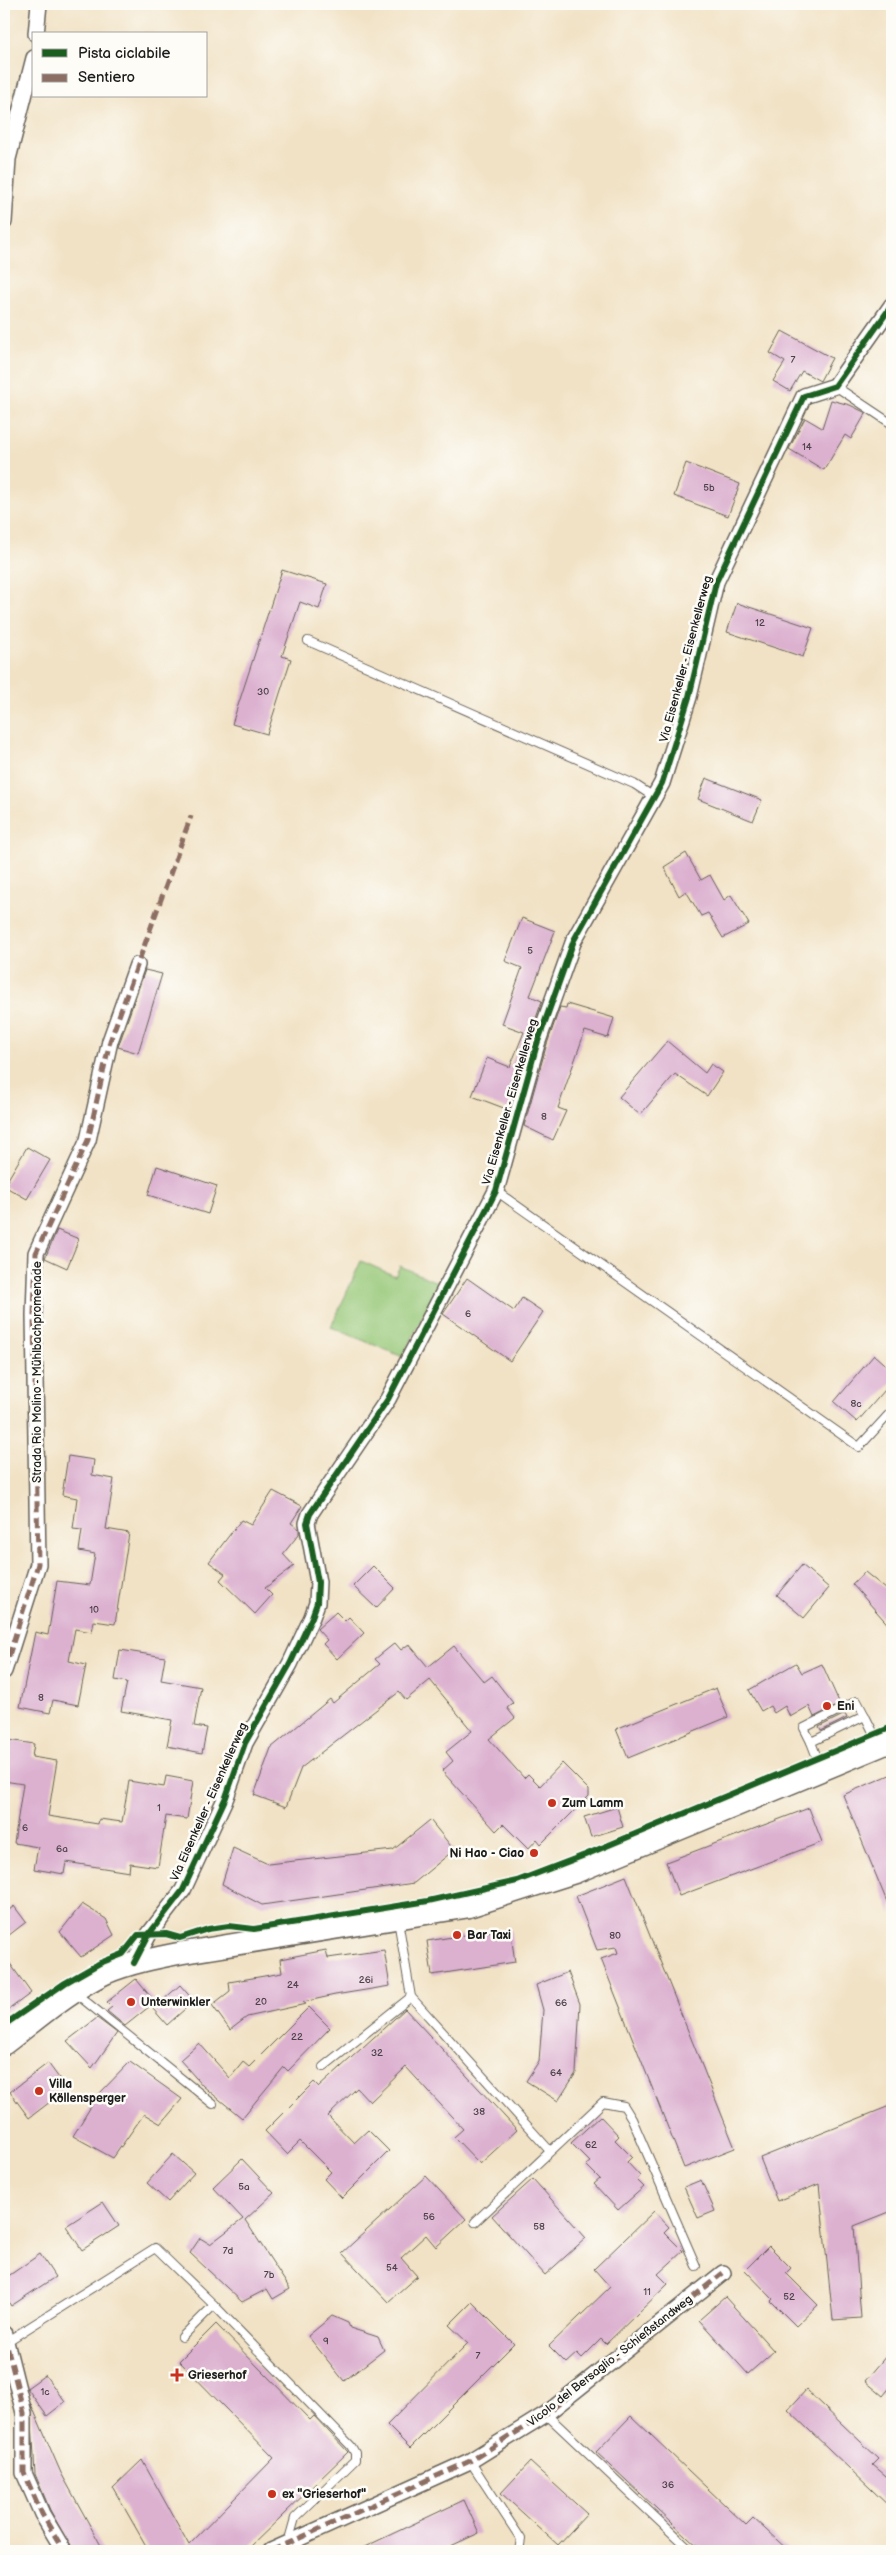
<svg xmlns="http://www.w3.org/2000/svg" width="896" height="2555" font-family="'Balsamiq Sans',sans-serif">
	<rect width="100%" height="100%" fill="#fdfcf7"/>
	<filter id="ink" filterUnits="userSpaceOnUse"><feTurbulence type="fractalNoise" baseFrequency=".02" numOctaves="2"/><feDisplacementMap in="SourceGraphic" scale="10" xChannelSelector="R" yChannelSelector="G"/><feConvolveMatrix kernelMatrix="1 2 1 2 8 2 1 2 1" color-interpolation-filters="sRGB"/></filter>
	<filter id="wash" filterUnits="userSpaceOnUse"><feTurbulence type="fractalNoise" baseFrequency=".0096" numOctaves="4" result="noise"/><feDisplacementMap in="SourceGraphic" scale="20" xChannelSelector="R" yChannelSelector="G"/><feGaussianBlur stdDeviation="1.12" result="paint"/><feColorMatrix in="noise" values="0 0 0 0 0 0 0 0 0 0 0 0 0 0 0 0 0 1.4 0 .05"/><feComposite in="paint" operator="in"/></filter>
	<g filter="url(#wash)">
		<rect width="100%" height="100%" fill="#f1e2c5"/>
		<polygon fill="#96c777" stroke="#59724a" points="361,1261 395,1276 400,1266 439,1283 403,1357 331,1327"/>
		<g id="blocks">
			<g fill="#dcb1d0">
				<polygon points="782,331 832,358 820,381 802,371 790,391 773,381 785,362 770,353"/>
				<polygon points="831,400 850,405 866,413 851,439 845,435 824,470 789,449 805,418 822,428"/>
				<polygon points="686,463 740,484 728,516 674,496"/>
				<polygon points="282,570 327,584 319,609 300,602 282,656 291,659 267,734 232,724"/>
				<polygon points="737,603 813,628 803,657 727,632"/>
				<polygon points="706,778 762,800 753,821 698,799"/>
				<polygon points="686,853 701,880 710,875 724,900 731,895 749,924 723,938 708,913 701,916 686,891 679,896 664,867"/>
				<polygon points="522,918 555,931 530,996 542,1001 528,1041 509,1110 472,1096 487,1058 510,1067 524,1032 502,1024 522,968 505,961"/>
				<polygon points="145,970 162,974 138,1053 118,1047"/>
				<polygon points="567,1004 614,1018 608,1038 585,1031 558,1108 566,1111 553,1140 524,1126 546,1047 560,1007 566,1008"/>
				<polygon points="667,1041 705,1073 711,1064 723,1072 707,1096 675,1074 640,1115 619,1097"/>
				<polygon points="27,1147 50,1160 27,1199 4,1186"/>
				<polygon points="157,1166 217,1186 208,1214 148,1195"/>
				<polygon points="57,1230 79,1239 67,1268 45,1258"/>
				<polygon points="467,1278 514,1311 522,1298 543,1312 510,1361 443,1314"/>
				<polygon points="874,1355 892,1371 892,1382 857,1422 834,1402"/>
				<polygon points="68,1456 94,1460 92,1475 114,1479 106,1529 129,1533 115,1624 94,1621 92,1632 75,1629 69,1661 86,1665 78,1705 53,1700 50,1713 20,1707 35,1632 48,1635 57,1581 90,1585 95,1554 79,1551 82,1530 73,1529 77,1498 62,1495"/>
				<polygon points="273,1491 302,1506 291,1523 299,1529 299,1534 283,1554 294,1566 265,1588 272,1595 255,1614 220,1580 225,1574 209,1562 241,1520 251,1525"/>
				<polygon points="802,1565 829,1588 804,1618 777,1595"/>
				<polygon points="373,1566 395,1588 376,1608 353,1586"/>
				<polygon points="865,1572 892,1594 892,1629 852,1584"/>
				<polygon points="336,1612 345,1621 349,1617 364,1633 337,1659 323,1644 327,1640 317,1629"/>
				<polygon points="395,1643 401,1650 409,1644 428,1667 454,1646 484,1682 492,1676 513,1703 507,1708 515,1718 489,1739 524,1778 528,1774 540,1786 562,1763 589,1790 589,1796 541,1844 537,1839 528,1849 503,1824 496,1831 442,1771 453,1761 446,1752 472,1731 430,1680 406,1700 399,1692 301,1768 286,1807 254,1795 271,1748 330,1699 333,1703 380,1664 375,1659"/>
				<polygon points="120,1650 165,1657 161,1680 201,1687 194,1726 207,1728 202,1753 167,1746 172,1720 121,1711 127,1682 115,1680"/>
				<polygon points="796,1663 802,1673 822,1664 840,1704 814,1717 809,1706 790,1717 785,1706 774,1713 770,1706 761,1711 749,1690"/>
				<polygon points="716,1688 728,1717 628,1758 616,1729"/>
				<polygon points="845,1714 847,1718 821,1731 819,1727"/>
				<polygon points="9,1740 34,1744 32,1757 57,1761 48,1816 98,1824 99,1819 122,1822 129,1781 164,1787 166,1776 193,1781 187,1819 166,1816 158,1867 130,1863 129,1872 66,1862 64,1874 34,1869 38,1847 14,1843 23,1784 4,1781"/>
				<polygon points="892,1774 892,1914 843,1795"/>
				<polygon points="617,1807 623,1827 591,1837 584,1817"/>
				<polygon points="809,1808 822,1842 679,1896 666,1862"/>
				<polygon points="430,1820 454,1850 414,1883 262,1905 222,1884 233,1848 268,1864 393,1850"/>
				<polygon points="626,1876 735,2148 684,2168 601,1959 618,1953 616,1947 597,1950 576,1896"/>
				<polygon points="82,1904 106,1919 114,1935 81,1957 60,1932"/>
				<polygon points="14,1906 26,1922 4,1939 4,1914"/>
				<polygon points="510,1928 515,1962 432,1975 427,1941"/>
				<polygon points="326,1950 328,1958 384,1950 390,1986 335,1995 303,2002 306,2004 247,2017 230,2030 212,2005 230,1991 229,1982 282,1973 280,1959"/>
				<polygon points="4,1955 31,1993 4,2013"/>
				<polygon points="568,1972 580,2004 576,2073 558,2101 526,2081 539,2061 543,2010 536,1985"/>
				<polygon points="136,1979 155,2002 125,2026 107,2011 112,2007 107,2002"/>
				<polygon points="180,1985 194,2001 167,2025 153,2009"/>
				<polygon points="309,2007 330,2028 288,2071 284,2067 242,2118 203,2086 180,2060 199,2043 230,2078 243,2062 249,2067"/>
				<polygon points="405,2009 517,2130 480,2164 454,2137 463,2129 406,2067 370,2102 357,2088 328,2116 354,2143 368,2130 389,2151 342,2198 324,2179 331,2172 300,2141 287,2154 265,2131 314,2082 319,2087"/>
				<polygon points="97,2018 117,2033 92,2068 67,2041"/>
				<polygon points="130,2062 182,2099 161,2124 144,2114 113,2158 73,2136 98,2095"/>
				<polygon points="48,2063 67,2089 29,2118 10,2092"/>
				<polygon points="892,2105 892,2211 854,2226 861,2318 833,2320 819,2184 777,2201 760,2158"/>
				<polygon points="600,2116 619,2136 615,2140 632,2157 627,2162 640,2176 637,2180 644,2187 618,2210 594,2184 600,2179 586,2165 590,2162 571,2143"/>
				<polygon points="173,2154 194,2173 168,2202 147,2183"/>
				<polygon points="242,2159 274,2193 245,2220 290,2289 273,2299 267,2289 242,2302 190,2253 200,2238 210,2244 243,2219 213,2187"/>
				<polygon points="426,2176 466,2219 436,2247 426,2235 401,2258 417,2276 388,2302 342,2253"/>
				<polygon points="533,2179 586,2238 545,2275 492,2216"/>
				<polygon points="701,2180 715,2211 698,2218 684,2187"/>
				<polygon points="103,2202 119,2226 82,2250 66,2226"/>
				<polygon points="654,2211 669,2227 664,2232 683,2251 658,2274 668,2284 606,2344 601,2339 582,2358 577,2353 566,2363 549,2346 610,2287 594,2269"/>
				<polygon points="769,2246 791,2268 786,2273 818,2305 796,2326 771,2301 773,2299 745,2270"/>
				<polygon points="40,2254 55,2277 11,2306 4,2295 4,2279"/>
				<polygon points="725,2297 774,2351 748,2374 699,2320"/>
				<polygon points="472,2302 514,2344 410,2448 387,2425 468,2343 449,2325"/>
				<polygon points="332,2316 348,2323 350,2328 378,2337 384,2350 344,2381 308,2336"/>
				<polygon points="216,2324 310,2420 314,2416 348,2452 249,2548 242,2551 149,2551 113,2488 142,2460 189,2545 274,2458 179,2361"/>
				<polygon points="892,2349 892,2385 883,2396 865,2381"/>
				<polygon points="45,2375 65,2402 47,2416 27,2388"/>
				<polygon points="806,2390 879,2459 873,2465 892,2481 892,2509 788,2410"/>
				<polygon points="31,2404 61,2473 104,2551 73,2551 50,2510 35,2474"/>
				<polygon points="631,2416 746,2525 753,2518 789,2551 702,2551 596,2452"/>
				<polygon points="530,2462 587,2514 558,2545 501,2493"/>
				<polygon points="464,2500 479,2533 440,2551 356,2551"/>
			</g>
		</g>
	</g>
	<g filter="url(#ink)">
		<use href="#blocks" fill-opacity="0" stroke="#676157" stroke-width="1"/>
		<g fill="none" stroke-linecap="round" stroke-linejoin="round">
			<defs>
				<g id="service">
					<polyline points="835,386 892,424"/>
					<polyline points="308,641 634,784 654,797"/>
					<polyline points="496,1191 859,1447 892,1411"/>
					<polyline points="811,1742 804,1728 857,1701 865,1716"/>
					<polyline points="821,1768 811,1742 865,1716 879,1744"/>
					<polyline points="398,1920 411,1997 550,2151"/>
					<polyline points="74,1992 213,2104"/>
					<polyline points="323,2067 411,1997"/>
					<polyline points="475,2222 603,2102 624,2106 632,2119 696,2266"/>
					<polyline points="182,2337 214,2305"/>
					<polyline points="6,2342 155,2248 214,2305 351,2446 355,2453 355,2460 295,2518 288,2543"/>
					<polyline points="546,2414 691,2551"/>
					<polyline points="470,2461 521,2539 519,2551"/>
				</g>
				<g id="minor">
					<polyline points="36,34 39,4"/>
					<polyline points="4,222 8,159 34,58"/>
					<polyline points="4,1671 38,1564 34,1315 36,1253 88,1140 110,1041 137,965"/>
					<polyline points="134,1963 149,1934 183,1890 226,1797 245,1743 290,1664 312,1617 317,1603 318,1582 307,1523 310,1514 388,1399 496,1191 537,1044 574,940 662,783 689,697 716,582 804,396 835,386 892,305"/>
					<polyline points="4,2334 24,2413 24,2473 42,2514 64,2551"/>
					<polyline points="271,2551 470,2461 546,2414 723,2273"/>
				</g>
				<path id="secondary" d="M 4,2044 C 36,2020 69,1990 106,1973 C 130,1963 155,1958 181,1953 L 467,1907 L 576,1872 L 892,1741"/>
			</defs>
			<use href="#service" stroke="#676157" stroke-width="10"/>
			<use href="#minor" stroke="#676157" stroke-width="18"/>
			<use href="#secondary" stroke="#676157" stroke-width="24"/>
			<use href="#service" stroke="#fff" stroke-width="8"/>
			<use href="#minor" stroke="#fff" stroke-width="15"/>
			<use href="#secondary" stroke="#fff" stroke-width="21"/>
			<g stroke="#8d6e63" stroke-width="5" stroke-dasharray="10 5" stroke-linecap="butt">
				<polyline points="4,1671 38,1564 34,1315 36,1253 88,1140 110,1041 191,816"/>
				<polyline points="4,2334 24,2413 24,2473 42,2514 64,2551"/>
				<polyline points="271,2551 470,2461 546,2414 723,2273"/>
			</g>
			<defs>
				<g id="cycleway">
					<polyline points="134,1963 149,1934 183,1890 226,1797 245,1743 290,1664 312,1617 317,1603 318,1582 307,1523 310,1514 388,1399 496,1191 537,1044 574,940 662,783 689,697 716,582 804,396 835,386 892,305"/>
					<polyline points="4,2025 65,1983 100,1963 123,1954 138,1935 166,1934 180,1938 208,1929 229,1926 254,1929 428,1901 517,1881 585,1855 892,1727"/>
				</g>
			</defs>
			<use href="#cycleway" stroke="#fdfcf7" stroke-width="9"/>
			<use href="#cycleway" stroke="#1b5e20" stroke-width="6"/>
		</g>
	</g>
	<g fill="#c8321e" stroke="#fdfcf7" stroke-width="2">
		<circle cx="827" cy="1706" r="5"/>
		<circle cx="552" cy="1803" r="5"/>
		<circle cx="534" cy="1853" r="5"/>
		<circle cx="457" cy="1935" r="5"/>
		<circle cx="131" cy="2002" r="5"/>
		<circle cx="39" cy="2091" r="5"/>
		<path d="M174.5 2367.5h5v5h5v5h-5v5h-5v-5h-5v-5h5z"/>
		<circle cx="272" cy="2494" r="5"/>
	</g>
	<g text-anchor="middle" dominant-baseline="central" stroke-width="5" stroke-linejoin="round" paint-order="stroke">
		<g font-size="10" fill="#4c4149">
			<text x="793" y="360">7</text>
			<text x="807" y="447">14</text>
			<text x="709" y="488">5b</text>
			<text x="760" y="623">12</text>
			<text x="263" y="692">30</text>
			<text x="530" y="951">5</text>
			<text x="544" y="1117">8</text>
			<text x="468" y="1314">6</text>
			<text x="856" y="1404">8c</text>
			<text x="94" y="1610">10</text>
			<text x="41" y="1698">8</text>
			<text x="159" y="1808">1</text>
			<text x="25" y="1828">6</text>
			<text x="62" y="1849">6a</text>
			<text x="615" y="1936">80</text>
			<text x="366" y="1980">26i</text>
			<text x="293" y="1985">24</text>
			<text x="261" y="2002">20</text>
			<text x="561" y="2003">66</text>
			<text x="297" y="2037">22</text>
			<text x="377" y="2053">32</text>
			<text x="556" y="2073">64</text>
			<text x="479" y="2112">38</text>
			<text x="591" y="2145">62</text>
			<text x="244" y="2187">5a</text>
			<text x="429" y="2217">56</text>
			<text x="539" y="2227">58</text>
			<text x="228" y="2251">7d</text>
			<text x="392" y="2268">54</text>
			<text x="269" y="2275">7b</text>
			<text x="647" y="2292">11</text>
			<text x="789" y="2297">52</text>
			<text x="326" y="2341">9</text>
			<text x="478" y="2356">7</text>
			<text x="45" y="2392">1c</text>
			<text x="668" y="2485">36</text>
		</g>
		<g font-size="12" fill="#1c1c1c" stroke="#fdfcf7">
			<text transform="translate(686 659) rotate(-75)">Via Eisenkeller - Eisenkellerweg</text>
			<text transform="translate(510 1102) rotate(-74)">Via Eisenkeller - Eisenkellerweg</text>
			<text transform="translate(37 1372) rotate(-90)">Strada Rio Molino - Mühlbachpromenade</text>
			<text transform="translate(209 1802) rotate(-66)">Via Eisenkeller - Eisenkellerweg</text>
			<text transform="translate(610 2361) rotate(-38)">Vicolo del Bersaglio - Schießstandweg</text>
		</g>
		<g font-size="12" font-weight="bold" fill="#1c1c1c" stroke="#fdfcf7" text-anchor="start">
			<text x="837" y="1706">Eni</text>
			<text x="562" y="1803">Zum Lamm</text>
			<text x="524" y="1853" text-anchor="end">Ni Hao - Ciao</text>
			<text x="467" y="1935">Bar Taxi</text>
			<text x="141" y="2002">Unterwinkler</text>
			<text x="49" y="2084">Villa<tspan x="49" dy="14">Köllensperger</tspan></text>
			<text x="188" y="2375">Grieserhof</text>
			<text x="282" y="2494">ex "Grieserhof"</text>
		</g>
	</g>
	<rect width="896" height="2555" fill="none" stroke="#fdfcf7" stroke-width="20"/>
	<rect x="32" y="32" width="175" height="65" fill="#fdfcf7" stroke="#a3a29f"/>
	<rect x="42" y="49" width="25" height="8" fill="#1b5e20" stroke="#a3a29f"/>
	<text x="78" y="58" font-size="15" fill="#1c1c1c">Pista ciclabile</text>
	<rect x="42" y="74" width="25" height="8" fill="#8d6e63" stroke="#a3a29f"/>
	<text x="78" y="82" font-size="15" fill="#1c1c1c">Sentiero</text>
</svg>
